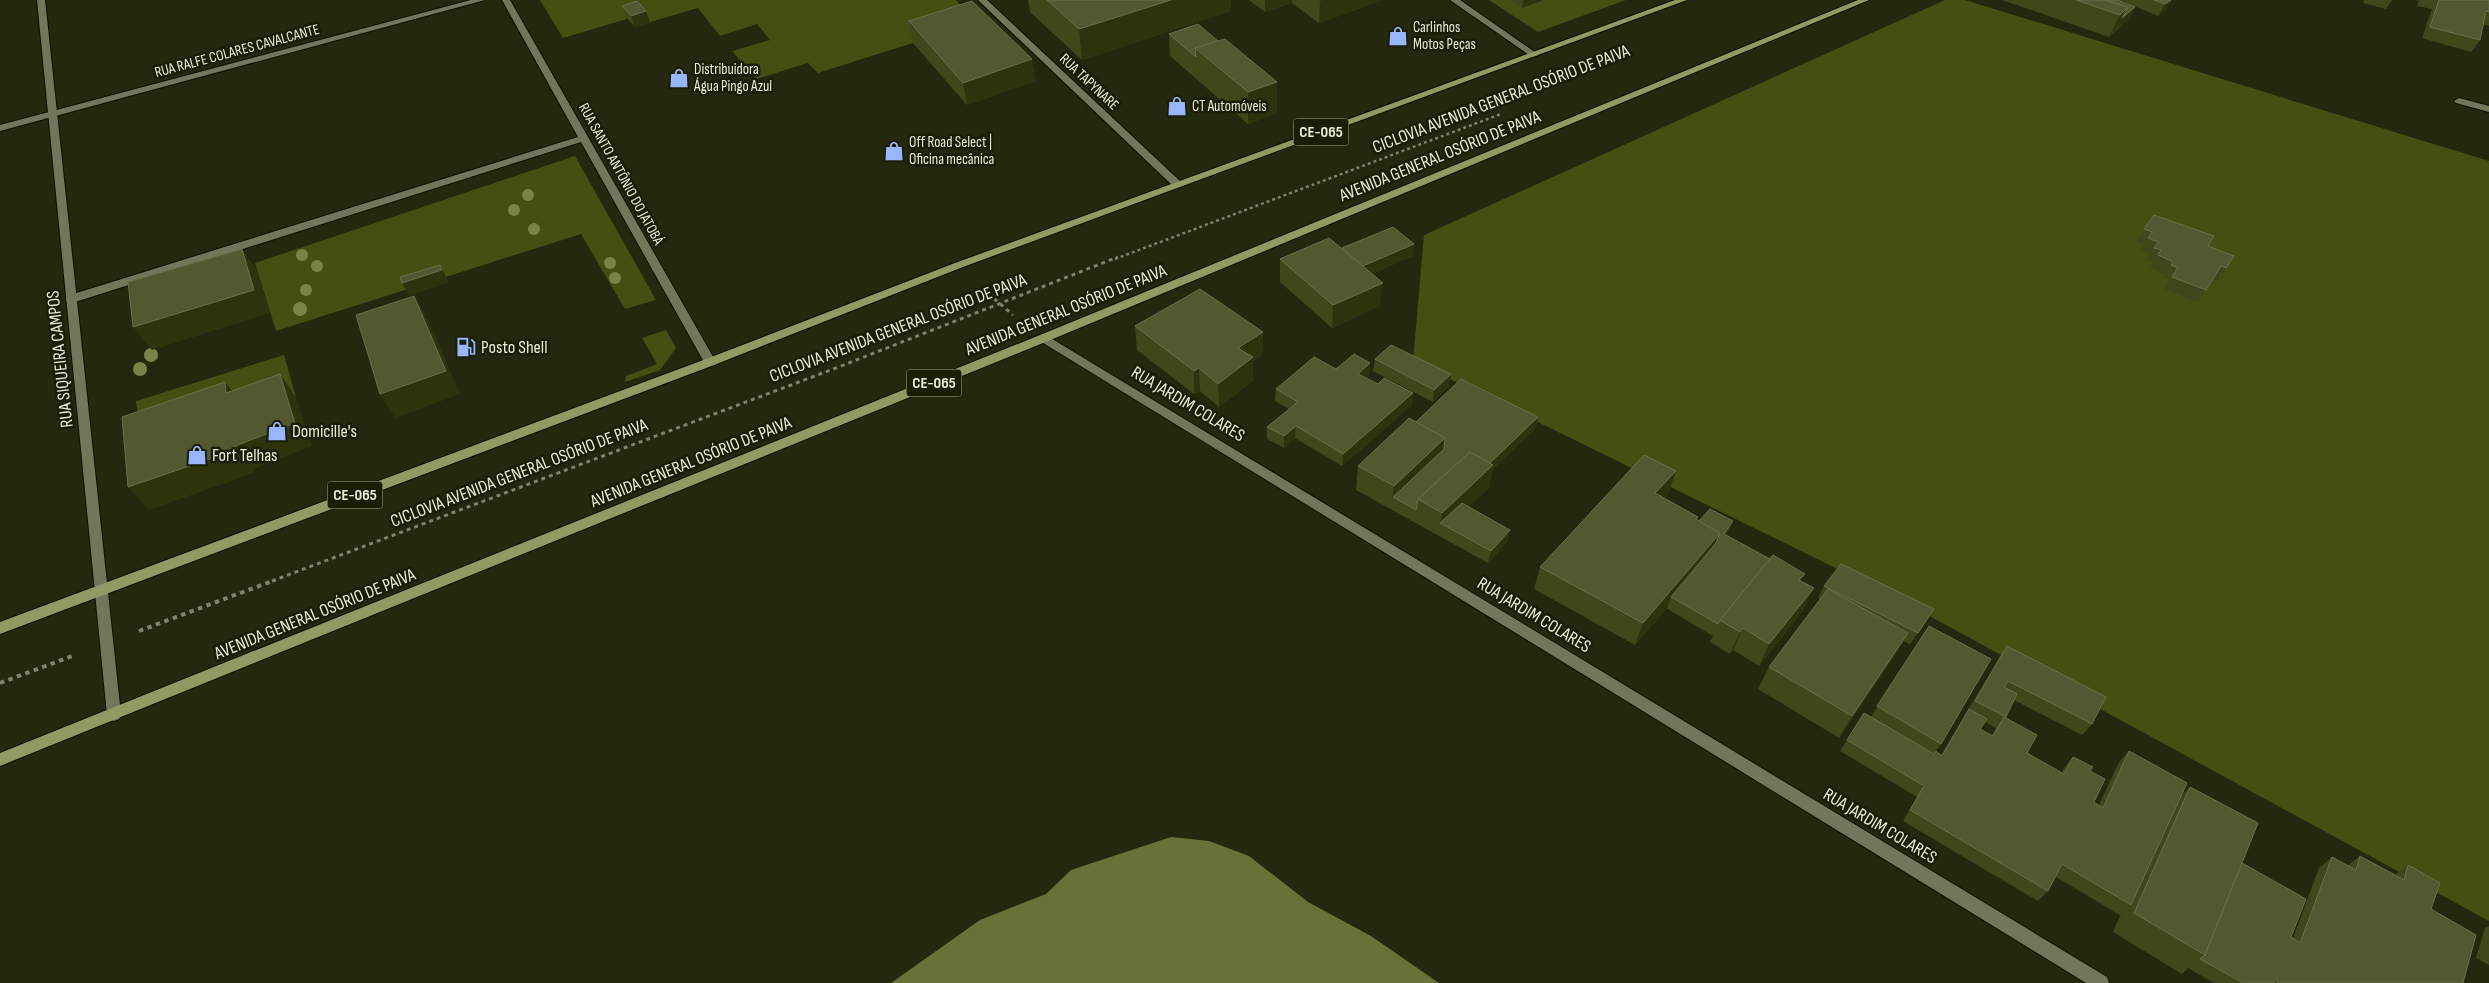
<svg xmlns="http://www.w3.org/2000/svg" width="2489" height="983" font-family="'Sofia Sans Condensed',sans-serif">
	<rect width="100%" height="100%" fill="#24280e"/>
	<g fill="#464e12">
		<polygon points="540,0 956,0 976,23 818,73 808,63 756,79 732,51 770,40 757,24 720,36 698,8 650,22 641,13 626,17 627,19 563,38"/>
		<polygon points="1489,0 1626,0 1538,32"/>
		<polygon points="1945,0 1965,0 2489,161 2489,921 1891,595 1413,361 1424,235"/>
		<polygon points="575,156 656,300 625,309 581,234 276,331 255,263"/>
		<polygon points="666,330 676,348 660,370 625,382 626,376 657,364 642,338"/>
		<polygon points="284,355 296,397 244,416 142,440 136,401"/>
	</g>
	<polygon fill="#687236" points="1171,837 1209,841 1249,856 1308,902 1371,936 1439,983 891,983 980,920 1046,894 1071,870"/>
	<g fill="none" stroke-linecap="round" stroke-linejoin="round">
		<defs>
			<g id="minor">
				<polygon points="471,0 485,0 0,131 0,125"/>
				<polygon points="502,0 510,0 716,362 714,365 710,366 704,362 581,142 75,302 67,302 66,299 67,296 578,137"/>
				<polygon points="978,0 987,0 1181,182 1181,186 1173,186"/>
				<polygon points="1450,0 1460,0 1539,55 1532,57"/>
				<polygon points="2459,98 2489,106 2489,112 2456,103 2454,101"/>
				<polygon points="1044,334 2107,977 2109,983 2086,983 1040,341 1038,338 1040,335"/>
			</g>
			<polygon id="tertiary" points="37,0 45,0 121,715 119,719 114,721 109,719 107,715"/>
			<g id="primary">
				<polygon points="1675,0 1687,0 963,267 714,365 0,634 0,622 706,359 955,263"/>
				<polygon points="1858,0 1869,0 1048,341 0,766 0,753 1040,335"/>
			</g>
		</defs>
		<use href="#minor" stroke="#0d1000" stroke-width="2"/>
		<use href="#tertiary" stroke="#0d1000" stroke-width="2"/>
		<use href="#primary" stroke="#0d1000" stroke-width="2"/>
		<polyline stroke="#7f826e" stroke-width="2.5" stroke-dasharray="3 3" stroke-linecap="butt" points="1115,259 1501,114"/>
		<g stroke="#7f826e" stroke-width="3" stroke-dasharray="4 4" stroke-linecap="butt">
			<polyline points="982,288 1013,315"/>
			<polyline points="272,581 836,368 1118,257"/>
		</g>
		<g stroke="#7f826e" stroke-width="4" stroke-dasharray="4.5 4.5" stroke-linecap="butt">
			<polyline points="139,631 275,580"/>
			<polyline points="0,683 75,655"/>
		</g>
		<use href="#minor" fill="#72775b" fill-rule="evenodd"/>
		<use href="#tertiary" fill="#72775b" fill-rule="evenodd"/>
		<use href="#primary" fill="#919a63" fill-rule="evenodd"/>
	</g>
	<g fill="#7a8448">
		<circle cx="528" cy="195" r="6"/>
		<circle cx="514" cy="210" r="6"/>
		<circle cx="534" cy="229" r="6"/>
		<circle cx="302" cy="255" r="6"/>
		<circle cx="610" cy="263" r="6"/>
		<circle cx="317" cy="266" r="6"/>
		<circle cx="615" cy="278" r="6"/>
		<circle cx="306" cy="290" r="6"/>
		<circle cx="300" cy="309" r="7"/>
		<circle cx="151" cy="355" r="7"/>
		<circle cx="140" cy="369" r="7"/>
	</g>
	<g fill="#41461b" fill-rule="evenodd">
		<polygon points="1028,0 1231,0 1231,11 1082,60 1030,12"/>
		<polygon points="1249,0 1383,0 1319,23 1292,3 1265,12"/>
		<polygon points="1509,0 1543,0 1522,8"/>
		<polygon points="2002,0 2172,0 2166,10 2158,16 2122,1 2122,2 2135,7 2129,19 2109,37"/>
		<polygon points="2364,0 2392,0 2386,9 2363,3"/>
		<polygon points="2415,0 2489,0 2489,26 2483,24 2480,40 2471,52 2422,38 2432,9 2417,6 2419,1"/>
		<polygon points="622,6 650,22 635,27 626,17"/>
		<polygon points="909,21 1032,59 1035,81 967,105 913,43"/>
		<polygon points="1198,24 1277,113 1248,124 1170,56 1169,34"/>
		<polygon points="2144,229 2208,246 2234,256 2218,280 2213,278 2198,302 2165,289 2170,280 2164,277 2165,274 2150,268 2153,263 2146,260 2150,254 2141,250 2144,244 2136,241"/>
		<polygon points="1342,248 1413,256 1372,274 1380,306 1332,328 1280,282 1280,259"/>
		<polygon points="1135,326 1263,332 1262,355 1253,361 1253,381 1219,407 1200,391 1194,394 1137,350"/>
		<polygon points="1375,359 1449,386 1433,402 1373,371"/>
		<polygon points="1370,363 1369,375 1366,378 1412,405 1342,466 1295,438 1284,448 1267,439 1267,427 1289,409 1275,401 1276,389 1336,369"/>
		<polygon points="1538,417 1535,429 1492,470 1489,488 1468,507 1507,542 1488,563 1356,490 1358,466 1416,422"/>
		<polygon points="1676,471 1668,494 1664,498 1698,517 1697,520 1728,533 1727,535 1801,581 1803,611 1759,666 1733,650 1730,654 1710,642 1713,636 1666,608 1667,608 1635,645 1534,589 1540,567"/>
		<polygon points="1824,586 1926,621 1910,644 1903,641 1895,655 1839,738 1758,689 1769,667 1820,599 1818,598"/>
		<path d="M 1929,626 L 1941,744 L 1936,751 L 1941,755 L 1999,658 L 2007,646 L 2092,724 L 2082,735 L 2014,700 L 2006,717 L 2027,753 L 2061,773 L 2064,768 L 2073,757 L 2090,771 L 2094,802 L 2099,805 L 2119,762 L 2129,751 L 2181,796 L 2190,787 L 2291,937 L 2293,938 L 2319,868 L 2332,857 L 2348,865 L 2360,856 L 2395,875 L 2408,865 L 2431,909 L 2463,983 L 2214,983 L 2188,968 L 2182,974 L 2113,932 L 2121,914 L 2120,915 L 2056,877 L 2048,891 L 2038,901 L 1903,821 L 1917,797 L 1840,751 L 1847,740 L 1871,717 ZM 1985,722 L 1996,728 L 1992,735 L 1980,729 Z"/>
		<polygon points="2489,926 2489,965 2476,958 2485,928"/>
	</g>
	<g fill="#2e330d">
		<polygon points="1171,0 1231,0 1231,11 1082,60 1079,29"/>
		<polygon points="1265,0 1292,0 1292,3 1265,12"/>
		<polygon points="1322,0 1383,0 1319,23 1320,1"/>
		<polygon points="1523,0 1543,0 1522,8"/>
		<polygon points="2171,0 2172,0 2166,10 2158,16 2165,4"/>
		<polygon points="2128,7 2116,29 2109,37 2120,15"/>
		<polygon points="2135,7 2129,19 2117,29 2122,18"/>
		<polygon points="646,11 650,22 635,27 631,16"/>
		<polygon points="1032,59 1035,81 967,105 963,83"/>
		<polygon points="1277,82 1277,113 1248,124 1248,92"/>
		<polygon points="1414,244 1413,256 1358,280 1359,268"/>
		<polygon points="242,249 258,272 270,313 152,350 133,327"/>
		<polygon points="440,265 449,282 409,296 402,283"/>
		<polygon points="1383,283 1380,306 1332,328 1333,305"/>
		<polygon points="414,296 428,319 460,394 395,418 380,394"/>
		<polygon points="1263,332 1262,355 1253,361 1253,381 1219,407 1218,384 1238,348"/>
		<polygon points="1370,363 1369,375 1357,386 1358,374"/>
		<polygon points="1199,368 1200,391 1194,394 1194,371"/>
		<polygon points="280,374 296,397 312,446 254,469 254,473 149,510 128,487 235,446"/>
		<polygon points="1451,374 1449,386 1433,402 1434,390"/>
		<polygon points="225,382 243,405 226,393"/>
		<polygon points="1413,393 1412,405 1342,466 1343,454"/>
		<polygon points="1538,417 1535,429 1492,470 1489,488 1447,527 1440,523 1438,535 1442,513 1482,470"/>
		<polygon points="1296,426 1295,438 1284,448 1284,436"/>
		<polygon points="1445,438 1442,461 1393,497 1391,509 1394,486"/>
		<polygon points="1676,471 1668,494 1648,516 1655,493"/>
		<polygon points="1733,521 1728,533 1719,546 1724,534"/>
		<polygon points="1510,530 1507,542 1488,563 1491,551"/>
		<polygon points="1720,533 1711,555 1671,597 1667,608 1635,645 1643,623"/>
		<polygon points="1814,588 1803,611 1759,666 1769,644"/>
		<polygon points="1743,628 1733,650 1730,654 1740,632"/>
		<polygon points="1908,633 1895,655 1839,738 1852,716"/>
	</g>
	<g fill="#535830" stroke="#6a6f4b">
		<polygon points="1047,0 1171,0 1079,29"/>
		<polygon points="2076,0 2105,0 2128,7 2120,15"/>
		<polygon points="2105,0 2117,0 2135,7 2122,18 2128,7"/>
		<polygon points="2154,0 2171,0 2165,4"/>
		<polygon points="2439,0 2489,0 2489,12 2486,11 2480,40 2430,27"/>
		<polygon points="637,1 646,11 631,16 622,6"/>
		<polygon points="972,1 1032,59 963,83 909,21"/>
		<polygon points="1198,24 1218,41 1195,48 1196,57 1169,34"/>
		<polygon points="1225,39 1277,82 1248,92 1195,48"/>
		<polygon points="2154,215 2214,236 2208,246 2234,256 2226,268 2221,266 2206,290 2172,277 2178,268 2171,265 2173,262 2158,255 2161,250 2154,248 2158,242 2148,238 2152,232 2144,229"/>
		<polygon points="1393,227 1414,244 1363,266 1342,248"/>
		<polygon points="1329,238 1383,283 1333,305 1280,259"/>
		<polygon points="242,249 254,290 133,327 128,282"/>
		<polygon points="440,265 442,270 402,283 400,277"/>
		<polygon points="1200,289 1263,332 1238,348 1253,357 1218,384 1199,368 1194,371 1135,326"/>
		<polygon points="414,296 446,371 380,394 356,315"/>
		<polygon points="1391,345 1451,374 1434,390 1375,359"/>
		<polygon points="1354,354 1370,363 1358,374 1378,384 1384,378 1413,393 1343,454 1296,426 1284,436 1267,427 1298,402 1276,389 1314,357 1336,369"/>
		<polygon points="280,374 295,423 235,446 236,450 128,487 122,417 225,382 226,393"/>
		<polygon points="1461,379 1538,417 1490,463 1470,452 1418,499 1416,510 1393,497 1444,449 1445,438 1416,422"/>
		<polygon points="1409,418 1445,438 1394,486 1358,466"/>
		<polygon points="1470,452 1493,465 1442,513 1418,499"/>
		<polygon points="1644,455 1676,471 1655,493 1698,517 1696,519 1720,533 1643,623 1540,567"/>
		<polygon points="1462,503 1510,530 1491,551 1440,523"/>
		<polygon points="1710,509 1733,521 1724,534 1770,559 1720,620 1718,624 1671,597 1716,543 1720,533 1699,521"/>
		<polygon points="1773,555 1805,574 1799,580 1814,588 1769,644 1743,628 1740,632 1720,620"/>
		<polygon points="1841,564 1934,609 1918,633 1824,586"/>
		<polygon points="1828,589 1908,633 1852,716 1769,667"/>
		<polygon points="1929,626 1991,659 1941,744 1877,706"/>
		<polygon points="2007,646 2106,697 2092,724 2008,681 2004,687 2017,694 2006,717 1975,701"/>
		<polygon points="1969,709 1987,719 1980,729 1993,736 2004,717 2037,735 2027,753 2064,774 2073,757 2093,767 2090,771 2105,779 2094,802 2103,808 2129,751 2187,783 2131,905 2062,864 2048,891 1910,810 1924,786 1847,740 1864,713 1934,754 1936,751 1942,756"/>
		<polygon points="2190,787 2258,823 2205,955 2134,913"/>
		<polygon points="2360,856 2404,880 2408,865 2440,883 2431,909 2476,935 2463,983 2279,983 2275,980 2273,983 2243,983 2200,959 2205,955 2242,863 2306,899 2291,937 2300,943 2332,857 2356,870"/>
	</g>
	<defs>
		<symbol id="shop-bare" viewBox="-9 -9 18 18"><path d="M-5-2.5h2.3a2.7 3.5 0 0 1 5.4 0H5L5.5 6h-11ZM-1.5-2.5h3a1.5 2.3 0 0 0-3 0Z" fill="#98b5fd" stroke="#1a1e05" stroke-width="2.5" paint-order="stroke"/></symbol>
		<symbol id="fuel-bare" viewBox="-9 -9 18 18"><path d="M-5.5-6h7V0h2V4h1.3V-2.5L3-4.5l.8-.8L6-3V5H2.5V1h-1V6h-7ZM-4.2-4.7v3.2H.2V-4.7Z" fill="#98b5fd" stroke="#1a1e05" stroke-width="2.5" paint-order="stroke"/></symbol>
	</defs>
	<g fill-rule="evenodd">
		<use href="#shop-bare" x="1384" y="22" width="28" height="28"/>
		<use href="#shop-bare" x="665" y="64" width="28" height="28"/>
		<use href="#shop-bare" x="1163" y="92" width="28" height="28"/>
		<use href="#shop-bare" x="880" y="137" width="28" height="28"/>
		<use href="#fuel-bare" x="452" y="333" width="28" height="28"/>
		<use href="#shop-bare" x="263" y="417" width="28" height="28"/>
		<use href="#shop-bare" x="183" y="441" width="28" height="28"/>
	</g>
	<g text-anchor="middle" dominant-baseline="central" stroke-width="5" stroke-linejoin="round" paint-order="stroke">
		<g font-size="15" fill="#e9ecdd" stroke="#1a1e05" text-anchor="start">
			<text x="1413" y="27">Carlinhos<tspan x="1413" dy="17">Motos Peças</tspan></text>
			<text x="694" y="69">Distribuidora<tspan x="694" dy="17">Água Pingo Azul</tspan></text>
			<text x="1192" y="106">CT Automóveis</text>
			<text x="909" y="142">Off Road Select |<tspan x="909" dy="17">Oficina mecânica</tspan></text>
		</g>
		<g font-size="15" fill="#e9ecdd" stroke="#1a1e05">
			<text transform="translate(237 51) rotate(-15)">RUA RALFE COLARES CAVALCANTE</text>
			<text transform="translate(1089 82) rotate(43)">RUA TAPYNARE</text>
			<text transform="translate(621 174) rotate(61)">RUA SANTO ANTÔNIO DO JATOBÁ</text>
		</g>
		<g fill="#1a1e05" stroke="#abae9c" stroke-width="1">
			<rect x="1293.5" y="118.5" width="55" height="27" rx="4"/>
			<rect x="906.5" y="369.5" width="55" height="27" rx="4"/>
			<rect x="327.5" y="481.5" width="55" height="27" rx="4"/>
		</g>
		<g font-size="16" font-weight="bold" fill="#e9ecdd">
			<text x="1321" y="132">CE-065</text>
			<text x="934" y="383">CE-065</text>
			<text x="355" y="495">CE-065</text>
		</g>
		<g font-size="18" fill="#e9ecdd" stroke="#1a1e05">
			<text transform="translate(1501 99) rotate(-21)">CICLOVIA AVENIDA GENERAL OSÓRIO DE PAIVA</text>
			<text transform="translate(1440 156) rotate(-22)">AVENIDA GENERAL OSÓRIO DE PAIVA</text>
			<text transform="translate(1066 310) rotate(-22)">AVENIDA GENERAL OSÓRIO DE PAIVA</text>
			<text transform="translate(898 328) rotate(-21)">CICLOVIA AVENIDA GENERAL OSÓRIO DE PAIVA</text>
			<text transform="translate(60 359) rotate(-96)">RUA SIQUEIRA CAMPOS</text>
			<text transform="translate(1188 404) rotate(31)">RUA JARDIM COLARES</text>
			<text transform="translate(691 462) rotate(-22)">AVENIDA GENERAL OSÓRIO DE PAIVA</text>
			<text transform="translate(519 473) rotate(-21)">CICLOVIA AVENIDA GENERAL OSÓRIO DE PAIVA</text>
			<text transform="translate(315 614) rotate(-22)">AVENIDA GENERAL OSÓRIO DE PAIVA</text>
			<text transform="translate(1534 615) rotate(31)">RUA JARDIM COLARES</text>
			<text transform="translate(1880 826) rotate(31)">RUA JARDIM COLARES</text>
		</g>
		<g font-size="18" fill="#e9ecdd" stroke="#1a1e05" text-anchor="start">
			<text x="481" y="347">Posto Shell</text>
			<text x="292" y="431">Domicille's</text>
			<text x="212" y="455">Fort Telhas</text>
		</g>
	</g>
</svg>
